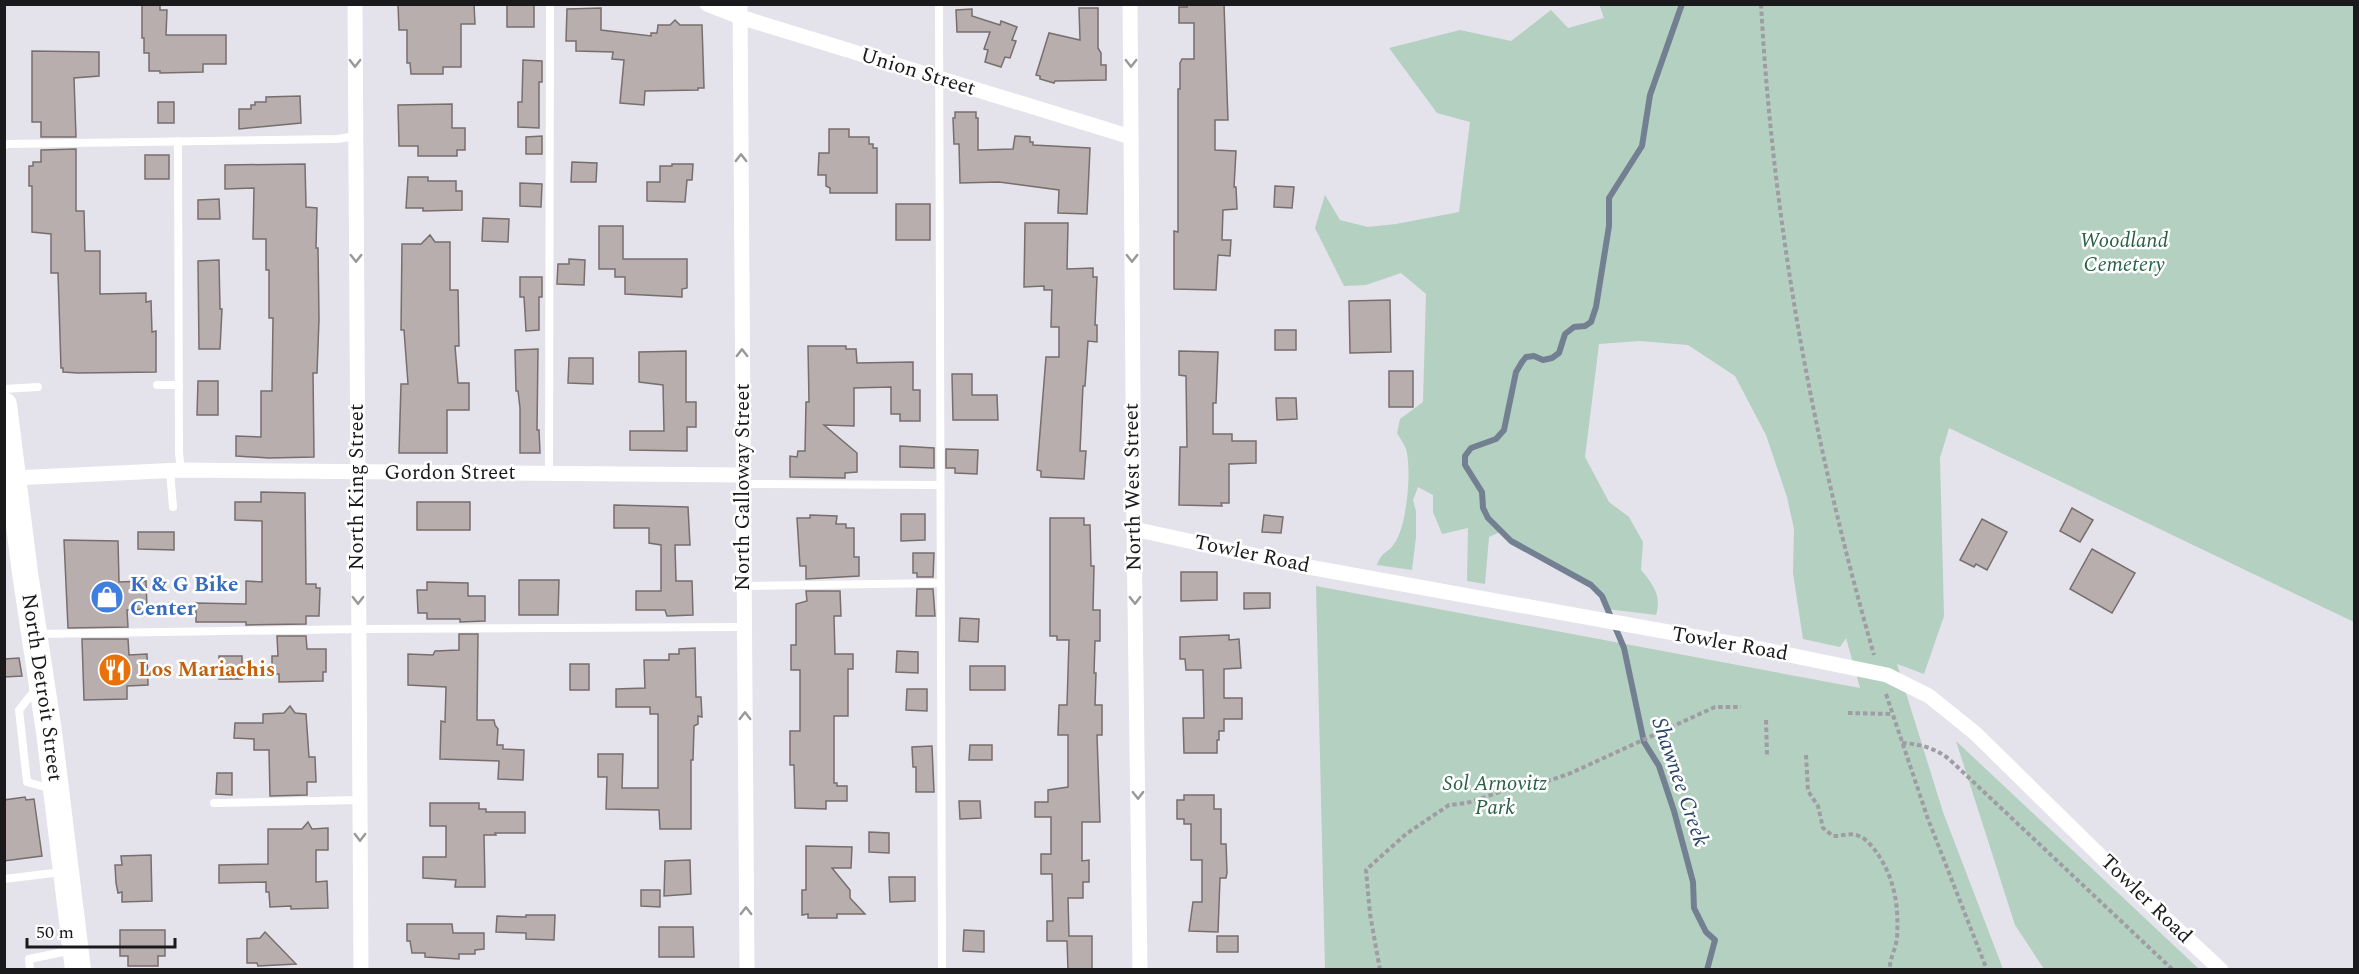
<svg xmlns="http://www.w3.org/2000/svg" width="2359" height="974" font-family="Spectral,serif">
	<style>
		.green { fill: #b4d0c1 }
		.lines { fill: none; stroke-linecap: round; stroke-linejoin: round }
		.stream { stroke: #738092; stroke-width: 6 }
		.building { fill: #b8aeae; stroke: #776e6e; stroke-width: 1.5 }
		.path { stroke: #9f9da3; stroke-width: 4; stroke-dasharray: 4.5 3; stroke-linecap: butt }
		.service { stroke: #fff; stroke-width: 8 }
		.minor { stroke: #fff; stroke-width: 15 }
		.trunk { stroke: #fff; stroke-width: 26 }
		.oneway { stroke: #989899 }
		.labels { text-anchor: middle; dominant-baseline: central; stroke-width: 5; stroke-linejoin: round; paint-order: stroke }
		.street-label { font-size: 21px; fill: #1a1a1c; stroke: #fff }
		.park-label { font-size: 21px; font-style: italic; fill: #286048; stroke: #fff }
		.shop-label { font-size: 21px; font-weight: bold; fill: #366cbe; stroke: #fff; text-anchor: start }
		.food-label { font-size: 21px; font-weight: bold; fill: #c56008; stroke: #fff; text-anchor: start }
		.water-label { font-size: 22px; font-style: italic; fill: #284367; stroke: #fff }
	</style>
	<rect width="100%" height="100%" fill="#e4e2ea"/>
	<g class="green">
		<path d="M 1599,4 L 2354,5 L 2354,622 L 1949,428 L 1940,458 L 1944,616 L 1924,674 L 1897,664 L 1943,812 L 2003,969 L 1325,969 L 1316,586 L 1860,688 L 1846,638 L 1840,647 L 1803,639 L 1793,573 L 1794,529 L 1787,497 L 1766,435 L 1735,376 L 1688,345 L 1639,341 L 1599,344 L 1585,457 L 1609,502 L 1629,517 L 1643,542 L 1641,570 C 1653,584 1662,596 1656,615 L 1607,609 L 1602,596 L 1591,585 L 1511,541 L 1500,532 L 1489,537 L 1485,584 L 1467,581 L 1468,528 L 1442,534 L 1433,512 L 1433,495 L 1418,487 L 1413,500 L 1416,511 L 1416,537 L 1412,570 L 1377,565 C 1382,551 1387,554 1394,544 C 1407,528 1412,469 1406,449 C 1404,444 1400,438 1397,433 L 1400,419 L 1423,402 L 1426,294 L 1401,273 L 1366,285 L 1344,286 L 1315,228 L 1325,195 L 1340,220 L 1368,227 L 1396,224 L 1459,212 L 1470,122 L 1437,113 L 1389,48 L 1460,30 L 1511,41 L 1551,10 L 1568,28 L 1604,18 Z"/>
		<polygon points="1956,741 2199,969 2044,969 2015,925"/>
	</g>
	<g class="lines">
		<polyline class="stream" points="1682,4 1650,95 1642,146 1609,198 1609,226 1596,307 1591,322 1585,326 1574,327 1565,334 1559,353 1552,358 1543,360 1534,356 1526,357 1522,362 1516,372 1504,430 1496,439 1471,448 1465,456 1465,465 1482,492 1483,508 1488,518 1511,541 1591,585 1602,596 1624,648 1644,742 1659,766 1674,811 1693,882 1694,908 1706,932 1715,940 1707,970"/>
	</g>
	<g class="building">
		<polygon points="142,4 160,4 160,10 167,10 166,35 226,35 226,64 203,64 203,72 160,73 160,71 149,71 149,53 144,53 144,38 142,38"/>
		<polygon points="398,4 474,4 475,24 461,24 461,67 443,67 443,74 411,74 410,63 407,63 407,30 399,30"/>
		<rect x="507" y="4" width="27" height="23"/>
		<polygon points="1187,4 1224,4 1228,120 1215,120 1215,150 1236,151 1234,187 1236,187 1237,209 1223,210 1222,240 1231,240 1230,256 1218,255 1216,290 1174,289 1174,231 1178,232 1178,89 1180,89 1180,63 1182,59 1194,59 1194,23 1179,23 1179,7 1187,7"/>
		<polygon points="601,8 601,30 651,36 651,33 657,33 658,25 670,25 675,20 680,25 702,25 704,88 698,88 698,90 645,91 644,105 620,103 624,60 612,59 613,52 576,51 576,41 566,41 567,9"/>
		<polygon points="1079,8 1098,8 1098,48 1101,53 1101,65 1106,65 1106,80 1055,81 1054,83 1040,79 1040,76 1036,75 1049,33 1080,40"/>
		<polygon points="972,9 972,16 1000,25 1001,21 1017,27 1012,40 1016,41 1010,58 1005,57 1001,67 985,62 988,50 984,49 990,32 957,32 956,10"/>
		<polygon points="32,51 99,52 99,76 74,78 76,137 41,137 41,122 32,122"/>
		<polygon points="523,60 542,61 542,82 539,82 539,128 518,127 518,102 522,102"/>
		<polygon points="300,96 301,123 239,129 239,109 251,109 251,105 255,105 255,102 266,102 266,97"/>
		<rect x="158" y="102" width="16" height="21"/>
		<polygon points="452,104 452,128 465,128 465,150 457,150 457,156 418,156 418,146 399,146 398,105"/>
		<polygon points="955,112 976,112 976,118 978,118 978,150 1013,149 1015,136 1030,137 1030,142 1033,142 1033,145 1090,148 1087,214 1058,213 1059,190 999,182 960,183 959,144 954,144 953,118 955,118"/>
		<polygon points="829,129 849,129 849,137 869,137 869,144 873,144 873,148 877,148 877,193 830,193 830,188 826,186 826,175 818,175 819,153 829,153"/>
		<polygon points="542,136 542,154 526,154 526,137"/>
		<polygon points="76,149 76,211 84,211 85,251 100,251 100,294 146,293 146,302 151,301 152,332 156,331 156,372 78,373 63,372 63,368 61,368 58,273 51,273 51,234 32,232 32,186 29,186 29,166 33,166 33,162 41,162 41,150"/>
		<rect x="145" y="155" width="24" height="24"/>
		<polygon points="572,162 597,163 596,182 571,182"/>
		<polygon points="305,164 306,207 317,208 316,248 318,248 319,319 317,373 313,373 314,457 269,458 236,456 236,436 261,437 261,391 272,391 273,318 269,318 269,270 266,270 266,239 253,239 254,188 225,189 225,165"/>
		<polygon points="672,164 693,164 692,180 687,180 685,202 647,201 647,182 660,182 660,166 672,166"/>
		<polygon points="408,177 428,177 428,181 456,181 456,191 462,191 462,210 423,211 423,208 406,208"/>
		<polygon points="520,183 542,184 541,207 520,206"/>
		<polygon points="1275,186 1294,187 1292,208 1274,207"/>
		<polygon points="219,199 220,219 198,219 198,200"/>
		<rect x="896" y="204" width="34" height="36"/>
		<polygon points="483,218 509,219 508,242 482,241"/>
		<polygon points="1025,223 1068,223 1067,269 1093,268 1093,277 1097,277 1095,325 1097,325 1097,342 1088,341 1085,386 1083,386 1080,451 1086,451 1084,479 1041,477 1041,471 1037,470 1046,357 1059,357 1059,327 1051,327 1052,290 1044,290 1044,286 1024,287"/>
		<polygon points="599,226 623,226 623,259 687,259 687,288 682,289 682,297 625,294 625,277 615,277 615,269 599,269"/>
		<polygon points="430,235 435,242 450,242 450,290 458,290 459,346 455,346 458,383 469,383 469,410 447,410 447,453 399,453 401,384 408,384 404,330 401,330 402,244 421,244"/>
		<polygon points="569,259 585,260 584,285 557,284 558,264 569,264"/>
		<polygon points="219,260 220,309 222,309 220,349 199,349 198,261"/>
		<polygon points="520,277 542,277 542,297 539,297 539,330 526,331 524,297 520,297"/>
		<polygon points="1390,300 1391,352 1350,353 1349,301"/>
		<rect x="1275" y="330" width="21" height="20"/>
		<polygon points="808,346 846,346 846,349 856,349 857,363 913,362 913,390 920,390 920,421 900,421 900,414 891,414 891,387 854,388 854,426 824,425 857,453 857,472 845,473 845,478 790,477 790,456 797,457 798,451 805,451 806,402 809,402"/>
		<polygon points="538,349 537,430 539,430 540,453 520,453 520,408 518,391 516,391 515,350"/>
		<polygon points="686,351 686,402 696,402 696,427 687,427 687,451 630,450 630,431 664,431 663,385 639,382 639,352"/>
		<polygon points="1179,351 1218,352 1216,403 1213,403 1213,434 1232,434 1232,441 1256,441 1256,463 1229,464 1229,503 1221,503 1222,506 1179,505 1180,447 1187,447 1186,376 1179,375"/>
		<polygon points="569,358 593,358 593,384 568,383"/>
		<rect x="1389" y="371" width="24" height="36"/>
		<polygon points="952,374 972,374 972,395 997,395 998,420 953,420"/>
		<polygon points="198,381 218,381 218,415 197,415"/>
		<polygon points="1276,398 1296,398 1297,419 1277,420"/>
		<polygon points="900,446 934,448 934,468 900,467"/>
		<polygon points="946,449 978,450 977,474 955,473 955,468 946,468"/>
		<polygon points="261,492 305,493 306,584 316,584 316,588 320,588 319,616 306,616 306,624 246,625 246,622 196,622 196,603 246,604 246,581 262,582 262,521 235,520 235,502 261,502"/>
		<rect x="417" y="502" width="53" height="28"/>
		<polygon points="614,505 688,507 690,545 675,545 676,581 692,581 693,615 667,616 665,610 636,610 636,591 661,591 661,545 649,543 649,528 614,528"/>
		<polygon points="2072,508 2093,520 2080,542 2060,531"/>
		<polygon points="901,514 925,514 925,540 901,541"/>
		<polygon points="810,515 837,516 836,524 846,524 846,528 854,528 854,557 859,557 859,576 806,579 806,566 800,566 797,518 810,518"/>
		<polygon points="1264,515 1283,517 1281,533 1262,532"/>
		<polygon points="1050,518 1084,518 1084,525 1090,525 1091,566 1094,566 1093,610 1100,610 1100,641 1095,641 1094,673 1096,673 1095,705 1102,705 1102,735 1097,735 1100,822 1082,822 1082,861 1089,860 1089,882 1083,882 1083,898 1068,898 1069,936 1092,936 1092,969 1068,969 1067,941 1047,941 1047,921 1053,921 1052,874 1041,874 1041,854 1051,854 1051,817 1035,817 1035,802 1048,802 1048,790 1068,787 1068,735 1058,735 1059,705 1067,705 1069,640 1057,640 1057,636 1050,636"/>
		<polygon points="1982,519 2007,532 1987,570 1976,564 1974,567 1960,560"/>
		<polygon points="138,532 174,532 174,550 138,549"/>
		<polygon points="64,540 118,541 119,582 146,581 147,609 127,610 128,627 68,628"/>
		<polygon points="2092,549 2135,573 2112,613 2070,589"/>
		<polygon points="913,553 934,553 933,577 917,577 917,573 913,573"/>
		<polygon points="1181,572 1217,572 1217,600 1181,601"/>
		<polygon points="519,580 559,580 558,615 519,615"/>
		<polygon points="427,582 468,583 468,596 485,596 485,621 460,622 460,619 427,619 427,613 418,613 417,590 427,590"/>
		<polygon points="917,589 933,589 935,616 916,616"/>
		<polygon points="806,591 840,591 841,616 834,616 835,654 853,654 853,669 848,669 848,716 834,716 834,783 837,783 837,786 847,786 847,801 826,801 826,809 795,808 794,765 790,765 790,731 800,731 800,670 791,670 791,645 796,645 796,604 807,601"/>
		<polygon points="1244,593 1270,593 1270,608 1244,609"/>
		<polygon points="960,618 979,619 978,642 959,641"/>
		<polygon points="459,634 478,634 477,720 494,720 495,725 498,729 497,745 503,745 503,749 524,750 523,780 498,779 499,761 440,759 441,721 445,722 446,687 408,685 408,654 433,655 435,651 459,650"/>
		<polygon points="1229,635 1229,640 1239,639 1241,668 1224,669 1224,698 1242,698 1242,719 1224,719 1224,731 1219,731 1219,740 1217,740 1217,753 1184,753 1183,718 1204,718 1203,670 1186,670 1185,659 1180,659 1180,637"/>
		<polygon points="277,636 306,636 307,649 326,649 326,672 323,672 323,681 279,682 279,674 272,674 272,656 278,656"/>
		<polygon points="82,639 128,639 129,655 147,654 148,685 127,686 127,699 84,700"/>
		<polygon points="695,648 696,697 701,697 702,717 698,716 698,724 694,726 693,760 691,760 691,829 660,829 659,810 606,809 607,777 598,777 598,754 623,754 622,788 658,788 658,714 650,714 650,707 616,707 616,689 645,688 644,660 669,660 669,654 679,654 679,649"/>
		<polygon points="897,651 918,652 918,673 896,672"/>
		<rect x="219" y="656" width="23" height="23"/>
		<polygon points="19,658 22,676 4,677 4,659"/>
		<rect x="570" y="664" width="19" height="26"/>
		<rect x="970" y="666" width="35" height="24"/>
		<polygon points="907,689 927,689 927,711 906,710"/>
		<polygon points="290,706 295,713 306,714 309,757 315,757 316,782 307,782 307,795 270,796 269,750 254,750 254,739 234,738 235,723 263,723 263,714 284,713"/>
		<polygon points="970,745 992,745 992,760 969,760"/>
		<polygon points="932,746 934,792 916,792 916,767 913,767 912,747"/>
		<polygon points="217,773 232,773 232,795 216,794"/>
		<polygon points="1184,795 1214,795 1214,809 1221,809 1221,844 1226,844 1227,873 1226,878 1220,878 1218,932 1189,931 1193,902 1202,902 1202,860 1191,860 1191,824 1184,824 1184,819 1177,819 1177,800 1184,800"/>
		<polygon points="25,797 26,800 34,799 42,856 4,861 4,800"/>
		<polygon points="959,801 980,801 981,818 960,819"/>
		<polygon points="430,803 479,803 479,809 486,809 486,812 525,812 525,833 495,833 496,835 484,835 485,887 455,887 456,880 423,878 423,857 446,857 446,826 430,826"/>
		<polygon points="308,822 312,829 328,828 328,850 316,850 316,882 327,881 328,908 291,909 291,906 270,907 269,892 266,892 266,882 219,883 219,865 268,864 268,829 302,829"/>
		<polygon points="869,832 889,833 889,853 869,852"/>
		<polygon points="806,846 852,847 851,868 832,868 850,890 850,898 865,914 837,914 837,918 808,918 808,914 802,915 802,890 806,890"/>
		<polygon points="151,855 152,901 122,902 122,892 118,893 116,883 115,865 122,865 121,856"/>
		<polygon points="690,860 691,894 664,896 665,861"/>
		<polygon points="889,877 915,877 915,901 890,902"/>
		<polygon points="641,890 660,890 660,907 641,906"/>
		<polygon points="526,915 555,915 554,940 526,939 526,933 496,932 497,916 526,917"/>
		<polygon points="407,924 452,924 453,933 484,933 484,949 475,950 475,954 459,954 459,959 425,957 425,953 412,953 410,941 407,941"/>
		<polygon points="659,927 693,927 694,957 659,957"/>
		<polygon points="120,930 165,930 165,956 158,956 158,966 128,966 128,956 120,956"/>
		<polygon points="964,930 984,931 984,952 963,951"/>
		<polygon points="265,932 296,964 258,966 257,963 247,963 247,939 260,938"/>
		<rect x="1217" y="936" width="21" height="16"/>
	</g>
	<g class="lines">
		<g class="path">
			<path d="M 1761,4 C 1773,225 1813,443 1874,655"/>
			<polyline points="1886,694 1928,819 1987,970"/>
			<polyline points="1848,713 1892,714"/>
			<polyline points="1766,720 1767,755"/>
			<path d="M 1902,743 C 1920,744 1935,748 1949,759 L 2173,970"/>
			<path d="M 1806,755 L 1808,791 L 1818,806 L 1823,828 L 1833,836 C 1841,836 1849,833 1856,835 C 1865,837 1872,846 1877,853 C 1895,879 1899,907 1897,938 C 1896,949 1889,959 1890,970"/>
			<polyline points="1380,970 1370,914 1366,870 1406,834 1449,805 1467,803 1518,786 1545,782 1571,773 1715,707 1741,707"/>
		</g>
		<g class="service">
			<polyline points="939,4 942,970"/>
			<polyline points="178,141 179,453 181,470"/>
			<polyline points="4,146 8,144 337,139 356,136"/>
			<polyline points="157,385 179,385"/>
			<polyline points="4,389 38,387"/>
			<polyline points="170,471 173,507"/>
			<polyline points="549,473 550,4"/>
			<polyline points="744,484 940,485"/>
			<polyline points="744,586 939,583"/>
			<polyline points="39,634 358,629 745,627"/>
			<polyline points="35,690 19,710 27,782 52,789"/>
			<polyline points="214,803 360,800"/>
			<polyline points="4,879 62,872"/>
			<polyline points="30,970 29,959 73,950"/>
		</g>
		<g class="minor">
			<polyline points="355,4 361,970"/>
			<polyline points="707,4 740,17 1131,137"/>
			<polyline points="740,4 747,970"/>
			<polyline points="1130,4 1134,529 1140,970"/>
			<polyline points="13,478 181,470 743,475"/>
			<polyline points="1134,529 1303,566 1746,646 1887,675 1929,696 1975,733 2132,887 2221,970"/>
		</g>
		<path class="trunk" id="s1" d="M 4,405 L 25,573 L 49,732 L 78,970"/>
	</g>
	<defs><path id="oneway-chevron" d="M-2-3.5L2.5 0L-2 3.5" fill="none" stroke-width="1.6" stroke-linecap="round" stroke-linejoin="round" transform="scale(1.5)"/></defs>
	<g class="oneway">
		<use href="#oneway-chevron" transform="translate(355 63) rotate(90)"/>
		<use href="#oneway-chevron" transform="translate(1131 63) rotate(90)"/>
		<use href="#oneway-chevron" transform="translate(741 158) rotate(-90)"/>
		<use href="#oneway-chevron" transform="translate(356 258) rotate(90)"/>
		<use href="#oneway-chevron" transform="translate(1132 258) rotate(90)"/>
		<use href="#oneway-chevron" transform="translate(742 353) rotate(-90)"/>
		<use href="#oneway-chevron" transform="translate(358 600) rotate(90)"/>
		<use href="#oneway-chevron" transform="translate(1135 600) rotate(89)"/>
		<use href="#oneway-chevron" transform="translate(745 716) rotate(-90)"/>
		<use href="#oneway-chevron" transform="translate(1138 795) rotate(89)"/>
		<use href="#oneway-chevron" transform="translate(360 837) rotate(90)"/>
		<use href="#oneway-chevron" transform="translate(746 911) rotate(-90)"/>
	</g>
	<defs>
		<symbol id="shop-disc" viewBox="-11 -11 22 22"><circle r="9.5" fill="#3f7fe0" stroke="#fff"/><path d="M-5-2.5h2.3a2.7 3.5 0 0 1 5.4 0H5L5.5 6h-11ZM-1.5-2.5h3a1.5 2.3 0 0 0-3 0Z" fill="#fff"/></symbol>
		<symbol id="restaurant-disc" viewBox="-11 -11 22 22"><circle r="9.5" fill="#e8710a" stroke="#fff"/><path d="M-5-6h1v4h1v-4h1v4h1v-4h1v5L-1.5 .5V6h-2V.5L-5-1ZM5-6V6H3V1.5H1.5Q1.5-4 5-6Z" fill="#fff"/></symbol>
	</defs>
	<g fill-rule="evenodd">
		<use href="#shop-disc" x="88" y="578" width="38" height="38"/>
		<use href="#restaurant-disc" x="96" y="651" width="38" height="38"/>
	</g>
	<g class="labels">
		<g class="street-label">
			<text transform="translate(918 72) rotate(17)">Union Street</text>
			<text x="450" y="473">Gordon Street</text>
			<text transform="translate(357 487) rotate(-90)">North King Street</text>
			<text transform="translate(743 487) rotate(-90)">North Galloway Street</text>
			<text transform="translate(1133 487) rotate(-91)">North West Street</text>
			<text transform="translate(1252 554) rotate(12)">Towler Road</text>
			<text transform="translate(1730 644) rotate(10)">Towler Road</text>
			<text stroke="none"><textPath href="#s1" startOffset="285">North Detroit Street</textPath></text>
			<text transform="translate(2146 899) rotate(44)">Towler Road</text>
		</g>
		<g class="park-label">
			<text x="2124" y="241">Woodland<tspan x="2124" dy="24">Cemetery</tspan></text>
			<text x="1495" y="784">Sol Arnovitz<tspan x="1495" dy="24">Park</tspan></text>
		</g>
		<g class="shop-label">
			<text x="130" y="585">K &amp; G Bike<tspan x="130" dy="24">Center</tspan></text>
		</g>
		<g class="food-label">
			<text x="138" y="670">Los Mariachis</text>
		</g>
		<g class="water-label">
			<text transform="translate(1680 782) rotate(71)">Shawnee Creek</text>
		</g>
	</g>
	<rect width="2359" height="974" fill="none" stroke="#1a1a1c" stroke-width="12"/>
	<path d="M27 938v9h148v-9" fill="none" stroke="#1a1a1c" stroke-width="3"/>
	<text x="36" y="938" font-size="18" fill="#1a1a1c" stroke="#ffffff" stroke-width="4.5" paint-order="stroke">50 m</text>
</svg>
